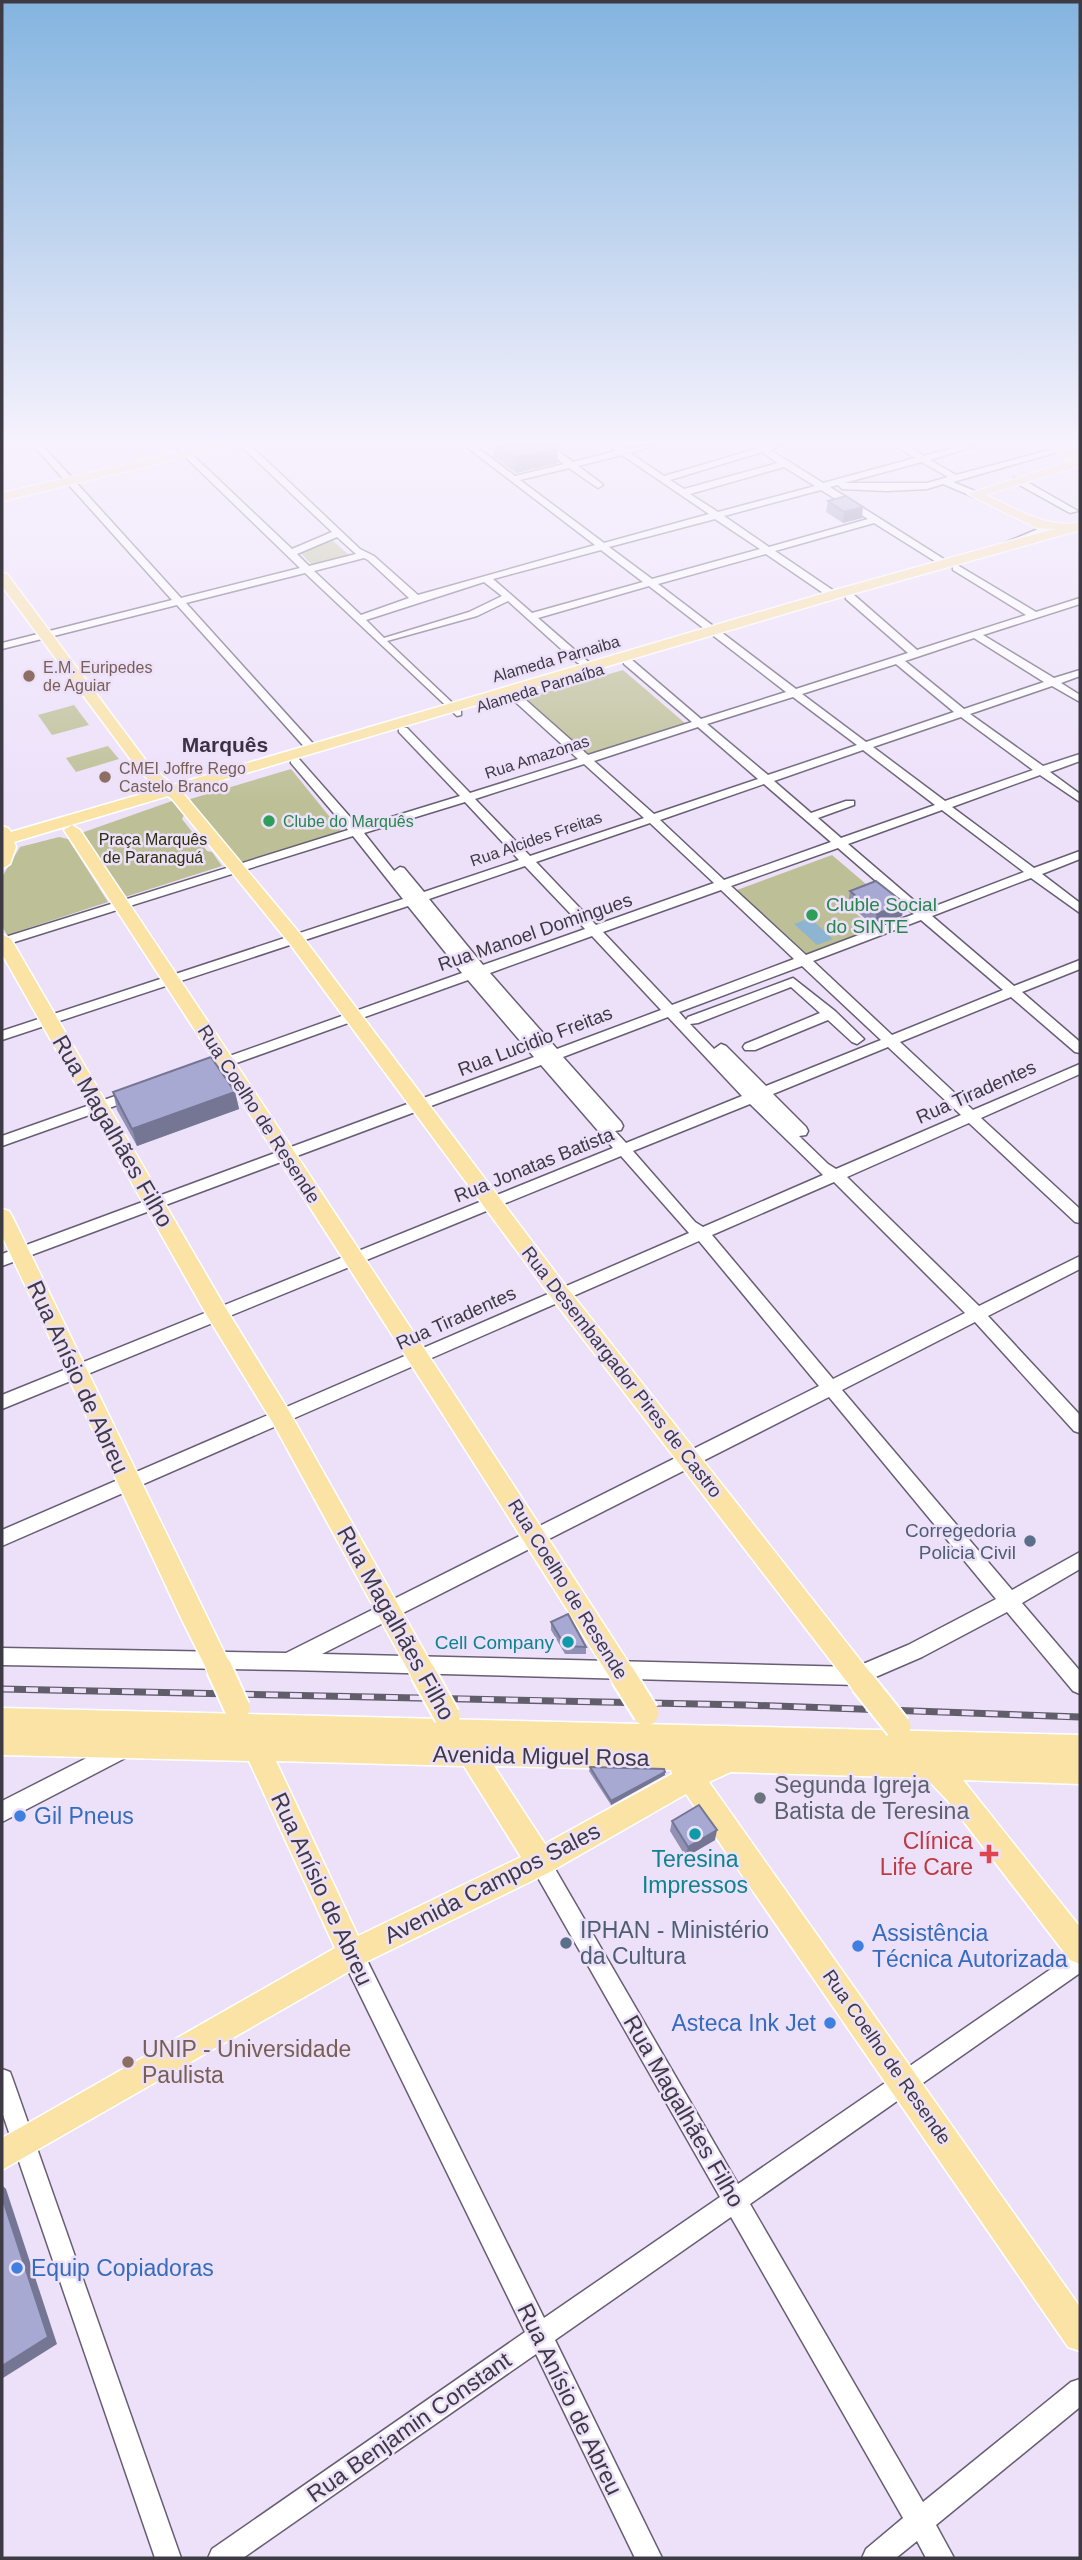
<svg xmlns="http://www.w3.org/2000/svg" width="1082" height="2560" font-family="Arial,sans-serif">
	<style>
		.green { fill: #bdc096 }
		.water { fill: #8db5d1 }
		.lines { fill: none; stroke-linecap: round; stroke-linejoin: round }
		.minor-casing { stroke: #685e73; stroke-width: 3 }
		.major-casing { stroke: #fff; stroke-width: 3 }
		.minor { fill: #fff; fill-rule: evenodd }
		.major { fill: #fae3a4; fill-rule: evenodd }
		.rail-casing { stroke: #625d6a; stroke-width: 7 }
		.rail { stroke: #ede1fa; stroke-width: 4.5; stroke-dasharray: 12; stroke-linecap: butt }
		.major-bridge-casing { stroke: #fff; stroke-width: 29; stroke-linecap: butt }
		.major-bridge { stroke: #fae3a4; stroke-width: 25 }
		.wall { fill: #9091b5 }
		.shaded-wall { fill: #757693 }
		.building { fill: #a7a9d2; stroke: #757693; stroke-width: 2 }
		.education-dot { fill: #8d6e63; stroke: #ede1fa; stroke-width: 2.5 }
		.leisure-dot { fill: #2e9e5b; stroke: #ede1fa; stroke-width: 2.5 }
		.service-dot { fill: #5c6f8a; stroke: #ede1fa; stroke-width: 2.5 }
		.culture-dot { fill: #0f9aa8; stroke: #ede1fa; stroke-width: 2.5 }
		.worship-dot { fill: #6b7280; stroke: #ede1fa; stroke-width: 2.5 }
		.shop-dot { fill: #3f7fe0; stroke: #ede1fa; stroke-width: 2.5 }
		.health-dot { fill: #e0444e; stroke: #ede1fa; stroke-width: 2.5 }
		.labels { text-anchor: middle; dominant-baseline: central; stroke-width: 5; stroke-linejoin: round; paint-order: stroke }
		.far-street-label { font-size: 16px; fill: #3e3a44; stroke: #ede1fa }
		.far-education-label { font-size: 16px; fill: #785e54; stroke: #ede1fa; text-anchor: start }
		.far-leisure-label { font-size: 16px; fill: #27864d; stroke: #ede1fa; text-anchor: start }
		.far-park-label { font-size: 16px; fill: #2e2f0c; stroke: #ede1fa }
		.leisure-label { font-size: 19px; fill: #27864d; stroke: #ede1fa; text-anchor: start }
		.street-label { font-size: 19px; fill: #3e3a44; stroke: #ede1fa }
		.service-label { font-size: 19px; fill: #4e5e75; stroke: #ede1fa; text-anchor: end }
		.culture-label { font-size: 19px; fill: #0d838f; stroke: #ede1fa; text-anchor: end }
		.far-district-label { font-size: 21px; font-weight: bold; fill: #3b3145; stroke: #ede1fa }
		.near-street-label { font-size: 23px; fill: #3e3a44; stroke: #ede1fa }
		.near-worship-label { font-size: 23px; fill: #5b616d; stroke: #ede1fa; text-anchor: start }
		.near-shop-label { font-size: 23px; fill: #366cbe; stroke: #ede1fa; text-anchor: start }
		.near-health-label { font-size: 23px; fill: #be3a42; stroke: #ede1fa; text-anchor: end }
		.near-culture-label { font-size: 23px; fill: #0d838f; stroke: #ede1fa }
		.near-service-label { font-size: 23px; fill: #4e5e75; stroke: #ede1fa; text-anchor: start }
		.near-education-label { font-size: 23px; fill: #785e54; stroke: #ede1fa; text-anchor: start }
	</style>
	<rect width="100%" height="100%" fill="#ede1fa"/>
	<g class="green">
		<polygon points="332,540 349,555 312,565 299,551"/>
		<polygon points="623,670 686,724 587,758 523,699"/>
		<polygon points="74,705 89,725 52,735 38,715"/>
		<polygon points="108,746 119,759 76,772 66,758"/>
		<polygon points="291,769 342,832 238,863 187,800"/>
		<polygon points="172,801 184,815 182,819 207,851 212,852 222,866 122,898 83,835 84,832"/>
		<polygon points="59,837 68,839 108,902 7,935 2,926 2,877 20,847"/>
		<polygon points="832,855 873,890 842,902 875,929 807,954 737,890"/>
	</g>
	<polygon class="water" points="810,918 833,939 817,945 794,924"/>
	<g class="lines">
		<defs>
			<g id="minor">
				<path d="M 33,445 L 42,445 L 181,598 L 300,568 L 173,445 L 182,445 L 292,549 L 332,532 L 240,445 L 250,445 L 360,549 L 374,556 L 418,595 L 595,545 L 464,445 L 474,445 L 515,476 L 564,464 L 540,445 L 550,445 L 573,462 L 616,451 L 609,445 L 619,445 L 625,449 L 656,445 L 630,453 L 664,476 L 756,449 L 752,445 L 781,445 L 770,450 L 823,483 L 915,458 L 895,445 L 906,445 L 924,456 L 963,445 L 978,445 L 930,460 L 956,475 L 1061,447 L 1061,451 L 953,482 L 977,492 L 979,494 L 974,497 L 943,484 L 927,489 L 887,491 L 842,489 L 838,485 L 830,487 L 947,561 L 947,565 L 941,565 L 874,523 L 775,551 L 837,593 L 837,597 L 829,597 L 766,554 L 658,584 L 796,689 L 908,653 L 846,599 L 846,595 L 854,595 L 917,650 L 1026,615 L 953,570 L 953,566 L 959,566 L 1036,612 L 1080,598 L 1080,604 L 983,635 L 1054,678 L 1080,670 L 1080,676 L 1061,683 L 1080,695 L 1080,702 L 1052,686 L 970,714 L 1043,766 L 1080,754 L 1080,761 L 1050,772 L 1080,794 L 1080,802 L 1040,775 L 952,807 L 1034,868 L 1080,851 L 1080,859 L 1042,874 L 1080,903 L 1080,913 L 1031,878 L 932,916 L 1014,986 L 1080,960 L 1080,969 L 1022,992 L 1080,1042 L 1080,1053 L 1075,1052 L 1011,997 L 900,1042 L 973,1110 L 1080,1064 L 1080,1074 L 981,1118 L 1080,1209 L 1080,1223 L 1075,1222 L 969,1123 L 847,1177 L 979,1306 L 1080,1256 L 1080,1269 L 988,1316 L 1080,1415 L 1080,1433 L 1074,1431 L 975,1322 L 842,1390 L 1012,1590 L 1080,1552 L 1080,1569 L 1022,1603 L 1080,1671 L 1080,1694 L 1073,1691 L 1007,1612 L 922,1657 L 857,1685 L 290,1670 L 2,1665 L 2,1648 L 286,1653 L 819,1386 L 699,1241 L 2,1546 L 2,1530 L 689,1233 L 621,1156 L 2,1409 L 2,1395 L 613,1148 L 541,1065 L 2,1266 L 2,1254 L 534,1057 L 468,980 L 220,1069 L 210,1069 L 208,1066 L 210,1063 L 462,973 L 408,906 L 2,1040 L 2,1031 L 403,899 L 353,836 L 2,946 L 2,938 L 348,830 L 291,763 L 291,759 L 299,759 L 359,827 L 460,796 L 399,732 L 399,728 L 407,728 L 470,793 L 578,759 L 511,698 L 511,694 L 519,694 L 588,755 L 692,722 L 624,664 L 624,660 L 632,660 L 701,719 L 786,692 L 649,586 L 538,618 L 592,665 L 593,667 L 588,670 L 571,658 L 508,601 L 477,616 L 387,641 L 461,711 L 461,715 L 457,716 L 305,573 L 186,603 L 318,749 L 308,751 L 177,605 L 2,649 L 2,643 L 172,600 ZM 762,452 L 778,463 L 684,489 L 670,480 ZM 622,455 L 709,514 L 604,543 L 520,480 L 569,468 L 598,488 L 603,485 L 601,483 L 578,466 ZM 922,462 L 948,477 L 927,483 L 844,483 ZM 784,467 L 815,486 L 718,512 L 690,494 ZM 821,490 L 868,519 L 769,547 L 724,516 ZM 715,519 L 760,549 L 652,579 L 609,547 ZM 337,537 L 356,554 L 309,566 L 297,554 ZM 601,550 L 643,582 L 532,613 L 493,579 ZM 364,558 L 368,560 L 409,598 L 361,615 L 314,571 ZM 484,582 L 502,596 L 469,612 L 384,638 L 366,620 ZM 974,638 L 1044,682 L 964,709 L 905,661 ZM 896,664 L 954,712 L 866,742 L 802,694 ZM 793,697 L 857,745 L 768,775 L 707,724 ZM 961,717 L 1033,770 L 945,801 L 873,747 ZM 698,727 L 758,779 L 654,814 L 594,761 ZM 863,750 L 935,805 L 841,838 L 818,818 L 854,805 L 854,801 L 846,801 L 811,813 L 774,781 ZM 584,764 L 644,818 L 530,856 L 475,799 ZM 764,784 L 831,842 L 724,880 L 660,820 ZM 465,802 L 519,860 L 424,892 L 404,868 L 400,867 L 394,871 L 364,833 ZM 942,810 L 1024,872 L 925,910 L 848,844 ZM 650,823 L 714,883 L 596,925 L 536,862 ZM 838,848 L 914,914 L 806,955 L 731,886 ZM 525,866 L 585,929 L 483,965 L 429,899 ZM 721,890 L 794,959 L 672,1005 L 603,932 ZM 921,920 L 1003,990 L 892,1035 L 813,961 ZM 592,936 L 661,1010 L 557,1049 L 490,973 ZM 802,966 L 881,1040 L 766,1086 L 726,1046 L 721,1044 L 714,1049 L 690,1024 L 698,1023 L 791,987 L 820,1013 L 745,1044 L 743,1047 L 745,1050 L 755,1050 L 828,1020 L 852,1042 L 857,1044 L 864,1039 L 835,1011 L 793,978 L 688,1017 L 686,1020 L 679,1012 ZM 668,1017 L 742,1096 L 626,1143 L 615,1131 L 621,1130 L 623,1126 L 621,1122 L 563,1057 ZM 888,1047 L 961,1115 L 836,1169 L 828,1164 L 799,1136 L 806,1135 L 808,1131 L 806,1127 L 773,1094 ZM 750,1104 L 823,1175 L 703,1227 L 695,1222 L 633,1151 ZM 834,1182 L 965,1313 L 833,1379 L 712,1235 ZM 829,1397 L 996,1599 L 908,1645 L 856,1667 L 322,1654 Z"/>
				<polygon points="1014,478 1020,478 1078,511 1070,513 1014,482"/>
				<polygon points="1041,522 1046,525 1046,532 1010,546 1002,544 1038,529 1036,525"/>
				<polygon points="135,1089 142,1094 140,1097 2,1146 2,1136"/>
				<polygon points="124,1739 131,1741 134,1748 131,1755 2,1822 2,1801"/>
				<polygon points="540,1852 547,1855 738,2184 1080,1949 1080,1973 750,2204 923,2502 1071,2382 1080,2379 1080,2407 936,2525 954,2558 926,2558 917,2541 896,2558 862,2558 866,2549 903,2518 731,2217 555,2340 662,2558 635,2558 536,2354 243,2558 208,2558 212,2549 525,2332 344,1962 341,1954 344,1946 352,1943 360,1946 544,2318 720,2197 533,1869 530,1862 533,1855"/>
				<polygon points="2,2069 10,2072 13,2080 181,2558 155,2558 2,2112"/>
			</g>
			<g id="major">
				<polygon points="212,445 235,445 2,501 2,493"/>
				<path d="M 1045,445 L 1061,445 L 1080,455 L 1080,466 L 985,495 C 1015,508 1048,530 1080,522 L 1080,530 L 838,598 L 182,792 L 302,936 L 568,1289 L 872,1675 L 876,1683 L 872,1691 L 863,1695 L 854,1691 L 554,1301 L 290,944 L 173,800 L 168,796 L 14,842 L 16,847 L 10,864 L 2,869 L 2,826 L 8,828 L 11,832 L 159,789 L 140,772 L 2,586 L 2,573 L 7,574 L 150,766 L 173,785 L 828,592 L 1054,529 L 1037,528 L 968,494 L 1073,460 Z"/>
				<path d="M 72,825 L 80,830 C 266,1108 451,1387 632,1668 L 636,1676 L 632,1684 L 623,1688 L 614,1684 C 434,1398 250,1113 64,830 Z"/>
				<polygon points="2,934 11,939 225,1307 289,1411 432,1665 436,1673 432,1681 423,1685 414,1681 273,1423 209,1319 2,954"/>
				<polygon points="2,1209 9,1211 12,1216 228,1660 232,1668 228,1676 219,1680 210,1676 182,1620 2,1236"/>
				<path d="M 2,1708 L 1080,1735 L 1080,1784 L 963,1780 L 1080,1927 L 1080,1964 L 1070,1960 L 948,1801 L 926,1778 L 731,1772 L 709,1782 L 1080,2307 L 1080,2351 L 1068,2347 L 686,1794 L 550,1872 L 362,1964 L 2,2170 L 2,2138 L 335,1948 L 249,1761 L 2,1755 ZM 276,1761 L 464,1766 L 521,1857 L 358,1936 ZM 494,1766 L 671,1770 L 672,1774 L 545,1844 Z"/>
			</g>
		</defs>
		<use href="#minor" class="minor-casing"/>
		<use href="#major" class="major-casing"/>
		<use href="#minor" class="minor"/>
		<use href="#major" class="major"/>
		<defs>
			<polyline id="rail" points="2,1689 746,1705 1080,1717"/>
		</defs>
		<use href="#rail" class="rail-casing"/>
		<use href="#rail" class="rail"/>
		<defs>
			<g id="major-bridge">
				<polyline points="219,1668 237,1708"/>
				<polyline points="423,1673 447,1716"/>
				<polyline points="623,1676 646,1713"/>
				<polyline points="863,1683 898,1727"/>
			</g>
		</defs>
		<use href="#major-bridge" class="major-bridge-casing"/>
		<use href="#major-bridge" class="major-bridge"/>
	</g>
	<g class="wall">
		<polygon points="493,445 555,445 558,463 516,473 493,456"/>
		<polygon points="828,501 862,518 843,523 826,512"/>
		<polygon points="850,891 904,903 902,916 874,926 848,904"/>
		<polygon points="113,1092 235,1092 239,1109 137,1146 117,1110"/>
		<polygon points="551,1622 586,1647 586,1654 565,1654 551,1630"/>
		<polygon points="590,1767 665,1772 665,1775 611,1805 589,1771"/>
		<polygon points="672,1821 715,1840 686,1857 670,1831"/>
	</g>
	<g class="shaded-wall">
		<polygon points="558,448 558,463 516,473 515,458"/>
		<polygon points="863,507 862,518 843,523 844,512"/>
		<polygon points="904,903 902,916 874,926 877,914"/>
		<polygon points="235,1092 239,1109 137,1146 132,1129"/>
		<polygon points="665,1772 665,1775 611,1805 611,1801"/>
		<polygon points="717,1830 715,1840 686,1857 688,1847"/>
		<polygon points="2,2185 6,2189 57,2344 3,2378 2,2377"/>
	</g>
	<g class="building">
		<polygon points="498,445 555,445 558,448 515,458"/>
		<polygon points="846,496 863,507 844,512 828,501"/>
		<polygon points="876,881 904,903 877,914 850,891"/>
		<polygon points="211,1057 235,1092 132,1129 113,1092"/>
		<polygon points="568,1614 586,1647 565,1646 551,1622"/>
		<polygon points="590,1767 664,1769 665,1772 611,1801"/>
		<polygon points="699,1805 717,1830 688,1847 672,1821"/>
		<polygon points="2,2197 48,2337 2,2366"/>
	</g>
	<linearGradient id="sky" x2="0" y2="1"><stop stop-color="#83b4df"/><stop offset="0.55" stop-color="#f7f2fd"/><stop offset="1" stop-color="#f7f2fd" stop-opacity="0"/></linearGradient>
	<rect width="1082" height="804" fill="url(#sky)"/>
	<g class="education-dot">
		<circle cx="29" cy="676" r="7"/>
		<circle cx="105" cy="777" r="7"/>
		<circle cx="128" cy="2062" r="7"/>
	</g>
	<g class="leisure-dot">
		<circle cx="269" cy="821" r="7"/>
		<circle cx="812" cy="915" r="7"/>
	</g>
	<g class="service-dot">
		<circle cx="1030" cy="1541" r="7"/>
		<circle cx="566" cy="1943" r="7"/>
	</g>
	<g class="culture-dot">
		<circle cx="568" cy="1642" r="7"/>
		<circle cx="695" cy="1834" r="7"/>
	</g>
	<circle class="worship-dot" cx="760" cy="1798" r="7"/>
	<g class="shop-dot">
		<circle cx="20" cy="1816" r="7"/>
		<circle cx="858" cy="1946" r="7"/>
		<circle cx="830" cy="2023" r="7"/>
		<circle cx="17" cy="2268" r="7"/>
	</g>
	<path class="health-dot" d="M985.5 1843.5h7v7h7v7h-7v7h-7v-7h-7v-7h7z"/>
	<g class="labels">
		<g class="far-street-label">
			<text transform="translate(556 659) rotate(-16)">Alameda Parnaiba</text>
			<text transform="translate(540 688) rotate(-17)">Alameda Parnaíba</text>
			<text transform="translate(537 757) rotate(-18)">Rua Amazonas</text>
			<text transform="translate(536 839) rotate(-19)">Rua Alcides Freitas</text>
		</g>
		<g class="far-education-label">
			<text x="43" y="667">E.M. Euripedes<tspan x="43" dy="18">de Aguiar</tspan></text>
			<text x="119" y="768">CMEI Joffre Rego<tspan x="119" dy="18">Castelo Branco</tspan></text>
		</g>
		<g class="far-leisure-label">
			<text x="283" y="821">Clube do Marquês</text>
		</g>
		<g class="far-park-label">
			<text x="153" y="839">Praça Marquês<tspan x="153" dy="18">de Paranaguá</tspan></text>
		</g>
		<g class="leisure-label">
			<text x="826" y="904">Cluble Social<tspan x="826" dy="22">do SINTE</tspan></text>
		</g>
		<g class="street-label">
			<text transform="translate(535 932) rotate(-19)">Rua Manoel Domingues</text>
			<text transform="translate(535 1041) rotate(-21)">Rua Lucidio Freitas</text>
			<text transform="translate(976 1092) rotate(-24)">Rua Tiradentes</text>
			<text transform="translate(259 1114) rotate(57)">Rua Coelho de Resende</text>
			<text transform="translate(534 1165) rotate(-22)">Rua Jonatas Batista</text>
			<text transform="translate(456 1318) rotate(-24)">Rua Tiradentes</text>
			<text transform="translate(622 1372) rotate(52)">Rua Desembargador Pires de Castro</text>
			<text transform="translate(568 1589) rotate(58)">Rua Coelho de Resende</text>
			<text transform="translate(887 2057) rotate(55)">Rua Coelho de Resende</text>
		</g>
		<g class="service-label">
			<text x="1016" y="1530">Corregedoria<tspan x="1016" dy="22">Policia Civil</tspan></text>
		</g>
		<g class="culture-label">
			<text x="554" y="1642">Cell Company</text>
		</g>
		<g class="far-district-label">
			<text x="225" y="744">Marquês</text>
		</g>
		<g class="near-street-label">
			<text transform="translate(113 1131) rotate(60)">Rua Magalhães Filho</text>
			<text transform="translate(78 1377) rotate(65)">Rua Anísio de Abreu</text>
			<text transform="translate(396 1623) rotate(61)">Rua Magalhães Filho</text>
			<text transform="translate(541 1756) rotate(1)">Avenida Miguel Rosa</text>
			<text transform="translate(492 1883) rotate(-27)">Avenida Campos Sales</text>
			<text transform="translate(322 1889) rotate(65)">Rua Anísio de Abreu</text>
			<text transform="translate(684 2111) rotate(60)">Rua Magalhães Filho</text>
			<text transform="translate(570 2399) rotate(64)">Rua Anísio de Abreu</text>
			<text transform="translate(409 2427) rotate(-35)">Rua Benjamin Constant</text>
		</g>
		<g class="near-worship-label">
			<text x="774" y="1785">Segunda Igreja<tspan x="774" dy="26">Batista de Teresina</tspan></text>
		</g>
		<g class="near-shop-label">
			<text x="34" y="1816">Gil Pneus</text>
			<text x="872" y="1933">Assistência<tspan x="872" dy="26">Técnica Autorizada</tspan></text>
			<text x="816" y="2023" text-anchor="end">Asteca Ink Jet</text>
			<text x="31" y="2268">Equip Copiadoras</text>
		</g>
		<g class="near-health-label">
			<text x="973" y="1841">Clínica<tspan x="973" dy="26">Life Care</tspan></text>
		</g>
		<g class="near-culture-label">
			<text x="695" y="1859">Teresina<tspan x="695" dy="26">Impressos</tspan></text>
		</g>
		<g class="near-service-label">
			<text x="580" y="1930">IPHAN - Ministério<tspan x="580" dy="26">da Cultura</tspan></text>
		</g>
		<g class="near-education-label">
			<text x="142" y="2049">UNIP - Universidade<tspan x="142" dy="26">Paulista</tspan></text>
		</g>
	</g>
	<rect width="1082" height="2560" fill="none" stroke="#3e3a44" stroke-width="7"/>
</svg>
